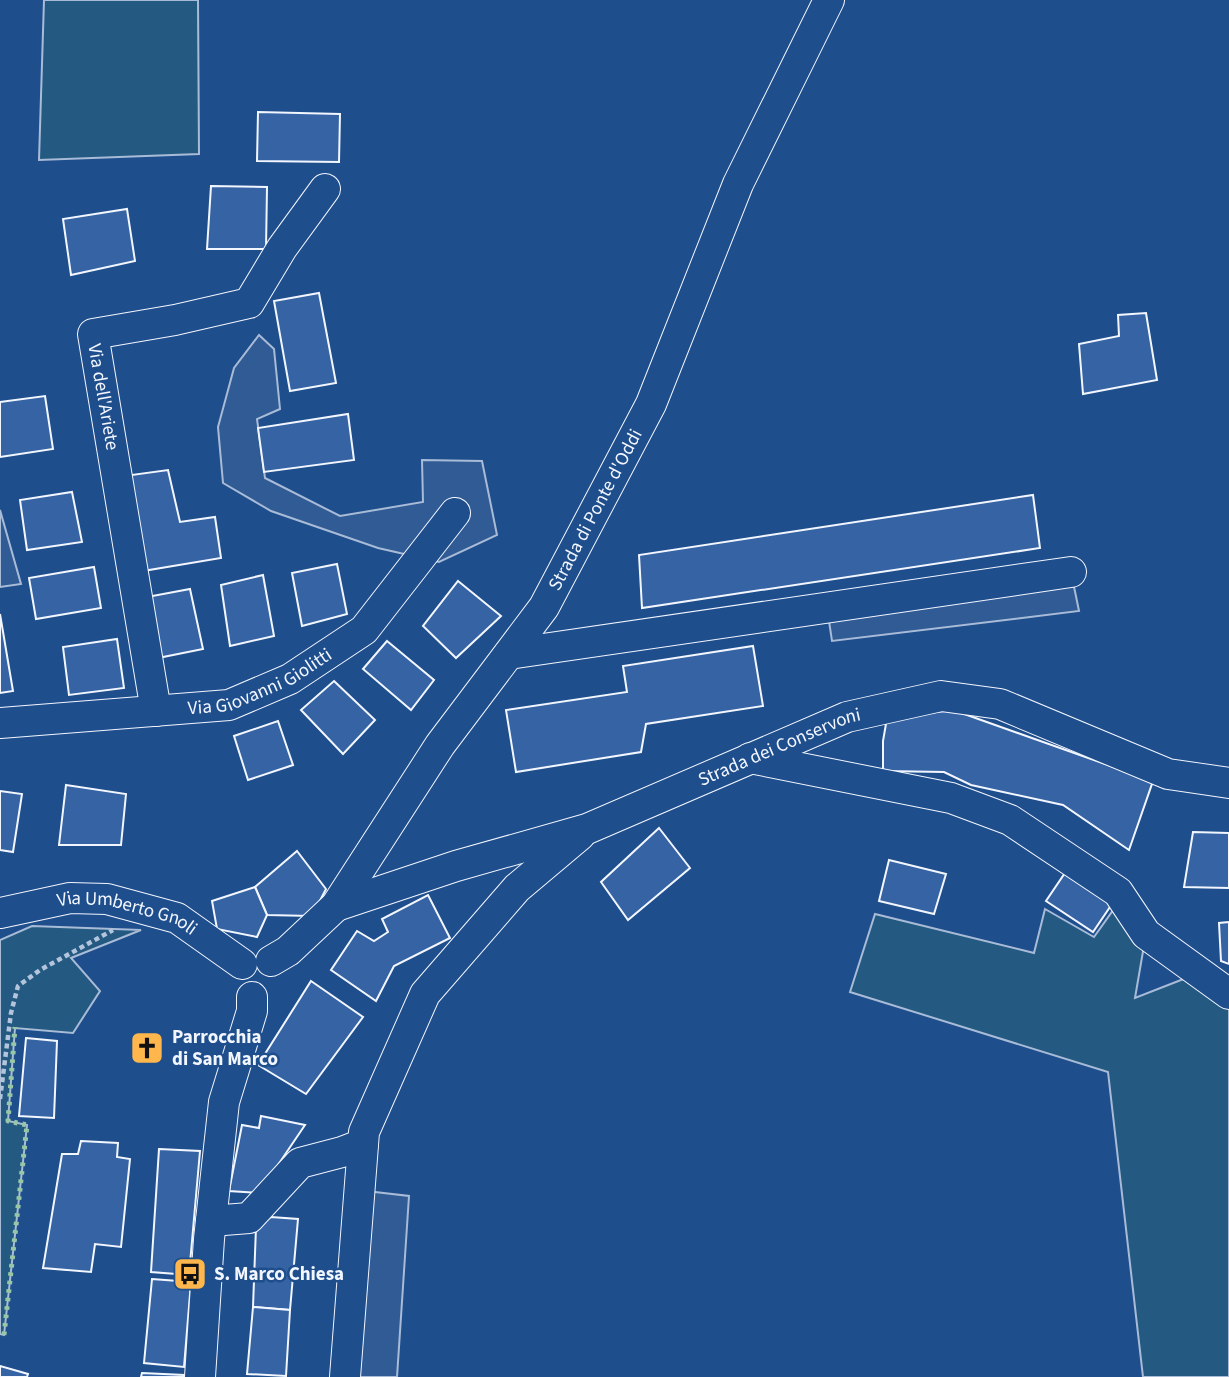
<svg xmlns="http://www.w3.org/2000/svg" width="1229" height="1377" font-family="'Source Sans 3',sans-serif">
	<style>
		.green { fill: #245a82; stroke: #a8bbd7; stroke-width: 2 }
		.parking { fill: #305b95; stroke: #a8bbd7; stroke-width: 2 }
		.building { fill: #3563a3; stroke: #f2f6ff; stroke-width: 2 }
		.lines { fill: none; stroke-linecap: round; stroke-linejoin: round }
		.minor-casing { stroke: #f2f6ff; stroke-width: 32 }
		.path { stroke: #b3c4dc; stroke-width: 4.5; stroke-dasharray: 5 3.5; stroke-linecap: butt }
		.minor { stroke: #1f4e8c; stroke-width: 30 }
		.hedge { stroke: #97c8a6; stroke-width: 5; stroke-dasharray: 3.5 5; stroke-linecap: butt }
		.labels { text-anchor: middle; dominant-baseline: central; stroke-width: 5; stroke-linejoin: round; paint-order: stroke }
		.street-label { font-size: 19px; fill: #f2f6ff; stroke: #1f4e8c }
		.poi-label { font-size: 19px; font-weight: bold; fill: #f2f6ff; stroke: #1f4e8c; text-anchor: start }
	</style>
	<rect width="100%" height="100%" fill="#1f4e8c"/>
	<g class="green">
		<polygon points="44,0 198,0 199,154 39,160"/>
		<polygon points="1045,909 1094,937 1114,909 1146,934 1135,998 1199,973 1229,994 1229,1377 1143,1377 1108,1072 850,992 875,914 1034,953"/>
		<polygon points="32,926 141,930 71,958 100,991 73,1033 15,1028 8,1121 27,1125 4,1335 0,1334 0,940"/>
	</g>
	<g class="parking">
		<polygon points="259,335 274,349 280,409 257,419 265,478 340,516 423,502 422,460 482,461 497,535 439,562 378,548 271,511 223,483 218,427 234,368"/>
		<polygon points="0,510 21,584 0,587"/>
		<polygon points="1071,572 1079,611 832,641 827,608"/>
		<polygon points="349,1189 409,1196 397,1377 333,1377"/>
	</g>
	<g class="building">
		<polygon points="258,112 340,114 339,162 257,161"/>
		<polygon points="211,186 267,187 266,249 207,249"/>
		<polygon points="127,209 135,261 71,275 63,219"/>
		<polygon points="319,293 336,383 290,391 274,301"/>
		<polygon points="1146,313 1157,380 1083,394 1079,344 1119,336 1118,315"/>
		<polygon points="45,396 53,449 0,457 0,402"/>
		<polygon points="348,414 354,460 264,472 258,428"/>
		<polygon points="168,470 180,522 215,517 221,558 137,572 124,476"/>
		<polygon points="72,492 82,542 27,550 20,500"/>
		<polygon points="1033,495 1040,548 642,608 639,555"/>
		<polygon points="337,564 347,614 302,626 292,573"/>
		<polygon points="94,567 101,608 36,619 29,578"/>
		<polygon points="263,575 274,636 230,646 221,585"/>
		<polygon points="458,581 501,616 456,658 423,626"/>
		<polygon points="190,589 203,649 158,658 147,597"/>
		<polygon points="0,614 13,691 0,693"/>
		<polygon points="117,639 124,688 69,695 63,647"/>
		<polygon points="387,641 434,680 411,710 363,669"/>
		<polygon points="753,646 763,706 646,724 641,752 516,772 506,710 627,692 623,666"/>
		<polygon points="334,681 375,720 343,754 301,710"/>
		<polygon points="953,710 1153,781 1129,850 1063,805 971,785 944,772 883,771 883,741 887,718"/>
		<polygon points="278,721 293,765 248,780 234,736"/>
		<polygon points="66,785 126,794 121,845 59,845"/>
		<polygon points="0,791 22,794 13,852 0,850"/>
		<polygon points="659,828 690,868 628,920 601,882"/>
		<polygon points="1193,832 1229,833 1229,888 1184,887"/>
		<polygon points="297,851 326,889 312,916 267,915 255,887"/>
		<polygon points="889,860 946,874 934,914 879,901"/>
		<polygon points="1069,867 1114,901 1093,932 1046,901"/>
		<polygon points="255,887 267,915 257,937 217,929 212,901"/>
		<polygon points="428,895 450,938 394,966 376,1001 331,970 357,931 374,941 388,932 382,919"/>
		<polygon points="1229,922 1229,964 1221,961 1219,923"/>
		<polygon points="311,981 363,1017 306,1094 258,1065"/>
		<polygon points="26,1038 57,1041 54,1118 19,1116"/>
		<polygon points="261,1116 305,1125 259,1193 229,1191 242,1125 259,1128"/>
		<polygon points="81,1141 118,1143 117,1157 130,1159 121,1247 95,1244 91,1272 43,1268 62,1154 78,1154"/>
		<polygon points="159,1149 200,1151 189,1275 151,1272"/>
		<polygon points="271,1217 298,1219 290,1310 253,1307 256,1227"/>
		<polygon points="152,1279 191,1282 184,1367 144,1363"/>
		<polygon points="253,1307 290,1310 286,1376 247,1374"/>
		<polygon points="0,1366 28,1374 27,1377 0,1377"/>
		<polygon points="142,1373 184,1375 184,1377 141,1377"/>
	</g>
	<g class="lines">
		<defs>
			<g id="minor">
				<polyline points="509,654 1071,572"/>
				<polyline points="156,711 93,334 175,320 249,303 282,248 325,189"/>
				<path id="s1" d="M 0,723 L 229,705 L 290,679 L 364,630 L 455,513"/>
				<polyline points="750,758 951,798 1010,820 1118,892 1146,934 1229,994"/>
				<path id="s2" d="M 336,906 L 456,866 L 587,829 L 847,717 L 941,696 L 1000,704 L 1168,774 L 1229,783"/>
				<path id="s3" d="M 0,913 L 70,898 L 107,899 L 177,918 L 242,964"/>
				<path id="s4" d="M 271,961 L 288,951 L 336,906 L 440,745 L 544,607 L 651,404 L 738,184 L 829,0"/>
				<polyline points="211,1221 249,1218 300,1163 342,1152 363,1144"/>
				<polyline points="200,1377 209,1239 224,1102 252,1011 252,997"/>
				<polyline points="345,1377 364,1132 425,994 517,888 580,835"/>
			</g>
		</defs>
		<use href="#minor" class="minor-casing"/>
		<polyline class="path" points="0,1099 11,1013 18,986 40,970 113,930"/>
		<use href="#minor" class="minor"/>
		<polyline class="hedge" points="4,1335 27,1125 8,1121 15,1027"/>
	</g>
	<defs>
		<symbol id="church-square" viewBox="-11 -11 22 22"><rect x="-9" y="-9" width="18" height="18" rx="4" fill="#ffb74d" stroke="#1f4e8c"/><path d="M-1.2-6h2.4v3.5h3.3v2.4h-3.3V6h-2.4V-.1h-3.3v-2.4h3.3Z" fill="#111"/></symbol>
		<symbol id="bus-square" viewBox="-11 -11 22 22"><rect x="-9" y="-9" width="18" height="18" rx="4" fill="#ffb74d" stroke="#1f4e8c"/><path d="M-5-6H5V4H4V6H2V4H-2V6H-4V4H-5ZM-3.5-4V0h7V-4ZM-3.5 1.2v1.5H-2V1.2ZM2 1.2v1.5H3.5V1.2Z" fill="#111"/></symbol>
	</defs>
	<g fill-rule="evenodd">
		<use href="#church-square" x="128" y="1029" width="38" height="38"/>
		<use href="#bus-square" x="171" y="1255" width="38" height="38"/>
	</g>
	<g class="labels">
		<g class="street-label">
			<text transform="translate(103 397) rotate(80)">Via dell'Ariete</text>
			<text stroke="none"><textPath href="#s4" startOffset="560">Strada di Ponte d'Oddi</textPath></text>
			<text stroke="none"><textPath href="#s1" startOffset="266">Via Giovanni Giolitti</textPath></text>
			<text stroke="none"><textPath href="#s2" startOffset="472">Strada dei Conservoni</textPath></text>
			<text stroke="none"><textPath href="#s3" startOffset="131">Via Umberto Gnoli</textPath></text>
		</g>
		<g class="poi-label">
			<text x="172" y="1037">Parrocchia<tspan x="172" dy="22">di San Marco</tspan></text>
			<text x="214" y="1274">S. Marco Chiesa</text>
		</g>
	</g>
</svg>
